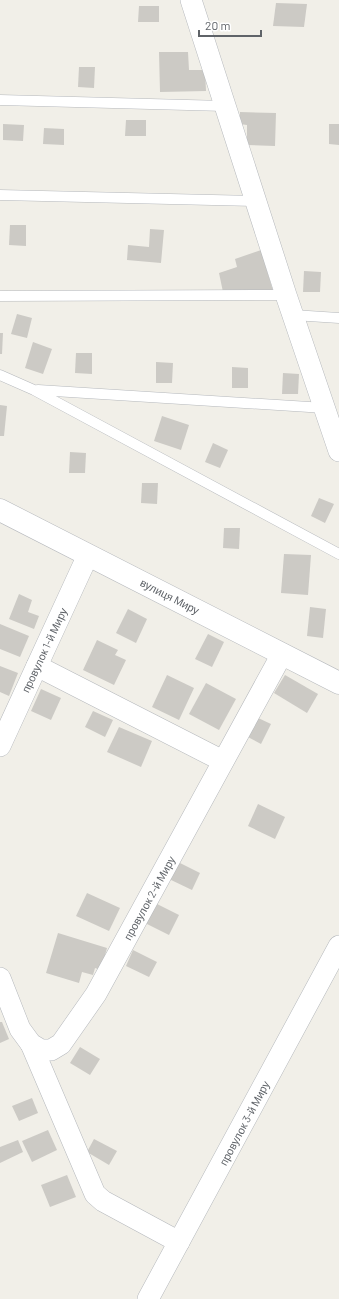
<svg xmlns="http://www.w3.org/2000/svg" width="339" height="1299" font-family="Barlow,sans-serif">
	<style>
		.building { fill: #cccac5 }
		.lines { fill: none; stroke-linecap: round; stroke-linejoin: round }
		.service-casing { stroke: #b5b8bc; stroke-width: 11 }
		.minor-casing { stroke: #b5b8bc; stroke-width: 22 }
		.tertiary-casing { stroke: #b5b8bc; stroke-width: 23 }
		.service { stroke: #fff; stroke-width: 10 }
		.minor { stroke: #fff; stroke-width: 21 }
		.tertiary { stroke: #fff; stroke-width: 22 }
		.labels { text-anchor: middle; dominant-baseline: central; stroke-width: 3.5; stroke-linejoin: round; paint-order: stroke }
		.street-label { font-size: 11px; fill: #5f6368; stroke: #fff }
	</style>
	<rect width="100%" height="100%" fill="#f1efe8"/>
	<g class="building">
		<polygon points="276,3 307,4 304,27 273,26"/>
		<polygon points="139,6 159,6 159,22 138,22"/>
		<polygon points="159,52 188,52 189,70 205,70 206,91 160,92"/>
		<polygon points="79,67 95,67 94,88 78,87"/>
		<polygon points="240,112 276,113 275,146 247,145 247,125 240,124"/>
		<polygon points="126,120 146,120 146,136 125,136"/>
		<polygon points="3,124 24,125 23,141 3,140"/>
		<polygon points="329,124 339,124 339,145 329,144"/>
		<polygon points="44,128 64,129 64,145 43,144"/>
		<polygon points="10,225 26,225 26,246 9,245"/>
		<polygon points="150,229 164,230 161,263 127,260 128,245 149,247"/>
		<polygon points="261,250 273,291 223,292 219,273 237,267 235,259"/>
		<polygon points="304,271 321,272 320,292 303,292"/>
		<polygon points="17,314 32,318 27,338 11,334"/>
		<polygon points="0,333 3,333 2,354 0,354"/>
		<polygon points="33,342 52,349 43,374 25,368"/>
		<polygon points="76,353 92,353 92,374 75,373"/>
		<polygon points="156,362 173,363 172,383 156,383"/>
		<polygon points="232,367 248,368 248,388 232,388"/>
		<polygon points="283,373 299,374 298,394 282,394"/>
		<polygon points="0,405 7,406 4,436 0,436"/>
		<polygon points="162,416 189,425 181,450 154,441"/>
		<polygon points="213,443 228,450 220,468 205,462"/>
		<polygon points="70,452 86,453 85,473 69,473"/>
		<polygon points="142,483 158,483 157,504 141,503"/>
		<polygon points="319,498 334,504 325,523 311,516"/>
		<polygon points="224,528 240,528 239,549 223,548"/>
		<polygon points="284,554 311,555 308,595 281,593"/>
		<polygon points="19,594 32,600 28,612 39,616 34,629 9,619"/>
		<polygon points="310,607 326,609 323,638 307,636"/>
		<polygon points="128,609 147,619 136,643 116,633"/>
		<polygon points="0,624 29,636 20,657 0,649"/>
		<polygon points="208,634 224,642 212,667 195,659"/>
		<polygon points="97,640 118,650 115,655 126,660 114,685 83,670"/>
		<polygon points="0,666 18,673 9,696 0,692"/>
		<polygon points="167,675 194,688 179,720 152,707"/>
		<polygon points="285,675 318,694 307,713 274,693"/>
		<polygon points="206,683 236,699 219,730 189,714"/>
		<polygon points="41,689 61,698 51,720 31,711"/>
		<polygon points="93,711 113,720 105,737 85,727"/>
		<polygon points="256,717 271,724 261,744 246,736"/>
		<polygon points="119,727 152,741 141,767 107,752"/>
		<polygon points="258,804 285,817 275,839 248,826"/>
		<polygon points="178,862 200,873 192,890 169,879"/>
		<polygon points="87,893 120,908 109,931 76,916"/>
		<polygon points="155,903 179,915 169,935 145,923"/>
		<polygon points="58,933 107,948 101,970 95,968 93,975 82,972 79,983 46,973"/>
		<polygon points="133,950 157,962 149,977 126,966"/>
		<polygon points="0,1022 2,1022 9,1039 0,1043"/>
		<polygon points="80,1047 100,1059 90,1075 70,1063"/>
		<polygon points="32,1098 38,1113 19,1121 12,1106"/>
		<polygon points="48,1130 57,1150 32,1162 22,1141"/>
		<polygon points="94,1139 117,1151 109,1165 87,1152"/>
		<polygon points="18,1140 23,1152 0,1163 0,1147"/>
		<polygon points="67,1175 76,1197 50,1207 41,1185"/>
	</g>
	<g class="lines">
		<defs>
			<g id="service">
				<polyline points="0,100 225,106"/>
				<polyline points="0,195 255,201"/>
				<polyline points="0,296 286,295"/>
				<polyline points="293,315 339,318"/>
				<polyline points="0,375 34,390 339,554"/>
				<polyline points="38,390 325,408"/>
			</g>
			<g id="minor">
				<polyline points="191,0 286,295 339,451"/>
				<polyline points="37,666 223,761"/>
				<polyline points="0,746 88,555"/>
				<polyline points="0,978 20,1029 31,1044 41,1050 51,1050 61,1044 96,994 282,654"/>
				<polyline points="31,1044 95,1194 103,1201 179,1242"/>
				<polyline points="148,1299 339,946"/>
			</g>
			<polyline id="tertiary" points="0,510 339,683"/>
		</defs>
		<use href="#service" class="service-casing"/>
		<use href="#minor" class="minor-casing"/>
		<use href="#tertiary" class="tertiary-casing"/>
		<use href="#service" class="service"/>
		<use href="#minor" class="minor"/>
		<use href="#tertiary" class="tertiary"/>
	</g>
	<g class="labels">
		<g class="street-label">
			<text transform="translate(170 596) rotate(27)">вулиця Миру</text>
			<text transform="translate(44 650) rotate(-65)">провулок 1-й Миру</text>
			<text transform="translate(149 898) rotate(-61)">провулок 2-й Миру</text>
			<text transform="translate(244 1123) rotate(-62)">провулок 3-й Миру</text>
		</g>
	</g>
	<path d="M199 30v6h62v-6" fill="none" stroke="#5f6368" stroke-width="2"/>
	<text x="205" y="30" font-size="12" fill="#5f6368" stroke="#ffffff" stroke-width="3" paint-order="stroke">20 m</text>
</svg>
